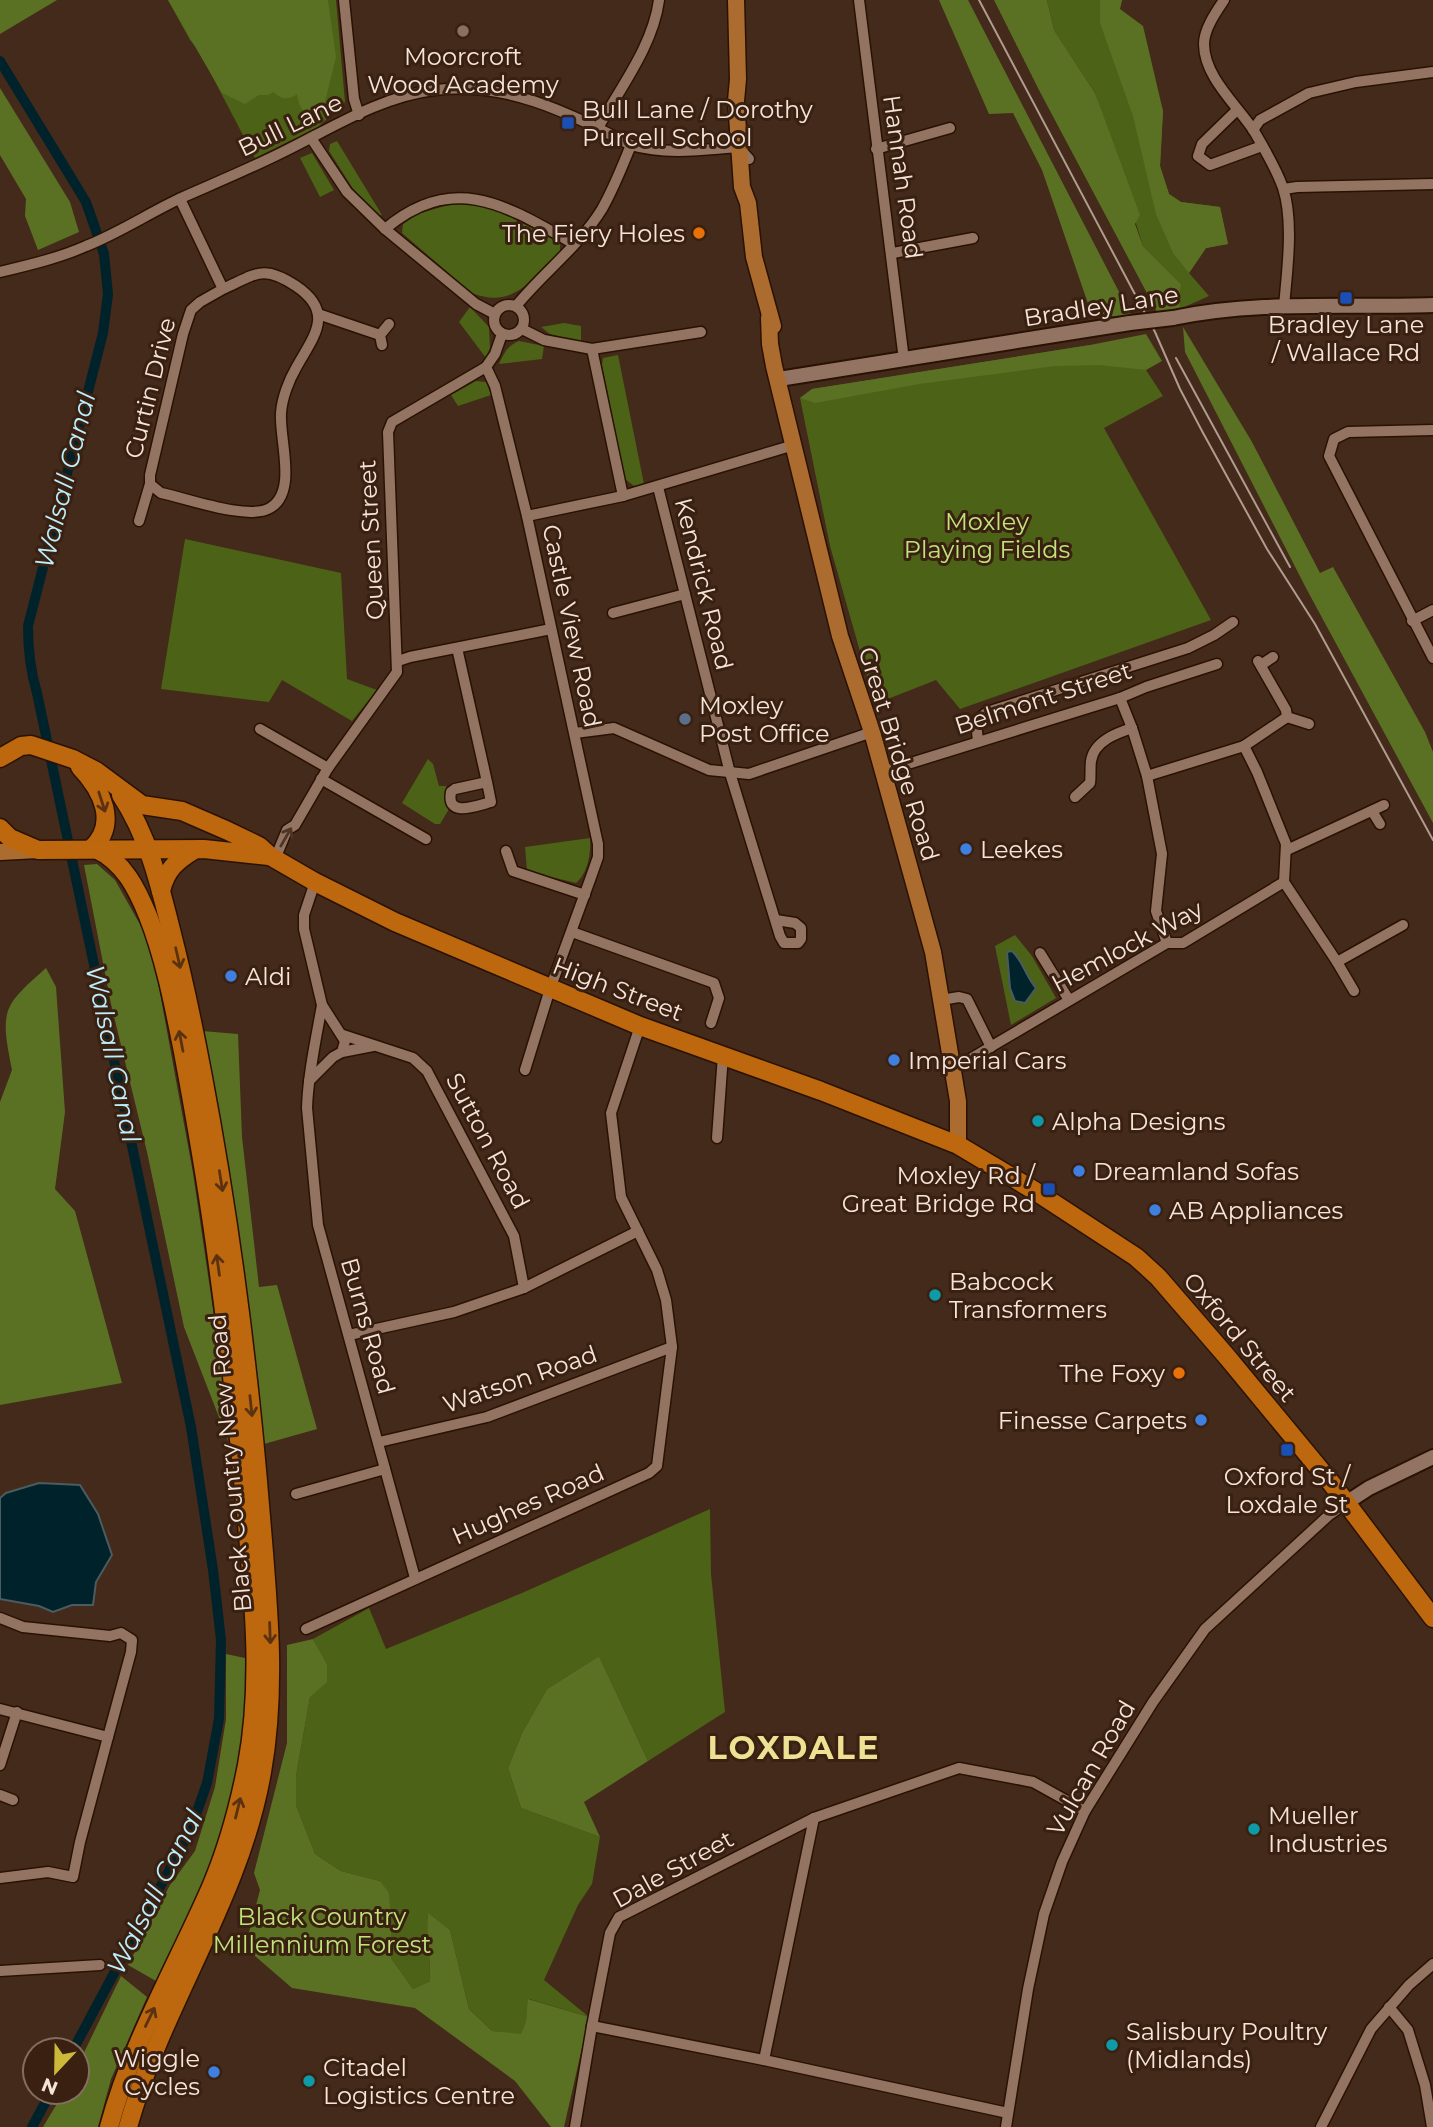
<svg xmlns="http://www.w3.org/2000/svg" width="1433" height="2127" font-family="Montserrat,sans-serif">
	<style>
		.green { fill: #4c6216 }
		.forest { fill: #5a7124 }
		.water { fill: #00222b; stroke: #4a5c60; stroke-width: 2 }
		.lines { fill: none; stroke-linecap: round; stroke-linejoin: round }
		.canal { stroke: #00222b; stroke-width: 10 }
		.street-casing { stroke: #2a1203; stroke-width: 13 }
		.secondary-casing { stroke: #2a1203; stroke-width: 18 }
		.primary-casing { stroke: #2a1203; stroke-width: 19 }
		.highway-casing { stroke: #2a1203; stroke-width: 21 }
		.street { stroke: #937462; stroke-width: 10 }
		.secondary { stroke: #937462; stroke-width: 14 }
		.primary { stroke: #ac6c30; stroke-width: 16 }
		.highway { stroke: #bd670e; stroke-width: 18 }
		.tram { stroke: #b09c90; stroke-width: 2 }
		.secondary-bridge-casing { stroke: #2a1203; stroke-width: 18; stroke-linecap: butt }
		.secondary-bridge { stroke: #937462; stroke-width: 14 }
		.oneway { stroke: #5a3210 }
		.oneway2 { stroke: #503524 }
		.education-dot { fill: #8d6e63; stroke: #392010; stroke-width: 2.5 }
		.transit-dot { fill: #1a4fb4; stroke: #392010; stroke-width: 2.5 }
		.food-dot { fill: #e8710a; stroke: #392010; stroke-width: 2.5 }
		.service-dot { fill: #5c6f8a; stroke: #392010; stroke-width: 2.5 }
		.shop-dot { fill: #3f7fe0; stroke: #392010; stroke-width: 2.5 }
		.culture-dot { fill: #0f9aa8; stroke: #392010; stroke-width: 2.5 }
		.labels { text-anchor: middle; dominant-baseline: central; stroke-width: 6; stroke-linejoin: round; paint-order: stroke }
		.poi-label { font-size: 24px; fill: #f5e4da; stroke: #392010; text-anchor: start }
		.street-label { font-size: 24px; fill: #f5e4da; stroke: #392010 }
		.park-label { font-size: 24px; fill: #c0e47c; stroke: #392010 }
		.water-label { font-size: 26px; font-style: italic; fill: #bceefd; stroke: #392010 }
		.district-label { font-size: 32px; font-weight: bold; letter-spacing: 2px; fill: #ede293; stroke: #392010 }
	</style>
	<rect width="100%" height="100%" fill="#442a1a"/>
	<g class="green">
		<polygon points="168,0 336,0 345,102 318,127 255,158 199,51 190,40"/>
		<polygon points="1047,0 1122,0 1119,9 1163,111 1160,166 1169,194 1181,202 1220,207 1228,244 1206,248 1189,273 1209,296 1180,309 1181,284 1143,246 1095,93 1054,30"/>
		<polygon points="337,141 382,215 378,216 357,195 329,151 330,144"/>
		<polygon points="312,153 334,190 320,197 300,158"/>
		<path d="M 455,203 L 486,205 L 560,242 L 560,251 C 533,278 514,310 472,293 L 402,233 L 403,224 L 417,214 Z"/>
		<polygon points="470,307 489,327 490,348 486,358 459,322"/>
		<polygon points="564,323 581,326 581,342 550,334 541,327"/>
		<path d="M 519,341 L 544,346 L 542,359 L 499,364 C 504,353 508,345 519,341 Z"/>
		<polygon points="1090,345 1133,350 1163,396 1104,428 1211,620 960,709 936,680 875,704 830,546 800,398 812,389"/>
		<polygon points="618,355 644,484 634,486 625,479 602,365 603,358"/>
		<polygon points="476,381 486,382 491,395 458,406 451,395"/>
		<polygon points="185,539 341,573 347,679 377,690 352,721 282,680 269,702 161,689"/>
		<polygon points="428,759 433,764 439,786 446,786 449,809 440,824 435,824 402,803"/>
		<path d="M 590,838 C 591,853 588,873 576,883 L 527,871 L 525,847 Z"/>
		<polygon points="1015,935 1032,956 1056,998 1011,1025 995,946"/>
		<path d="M 710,1509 L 711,1574 L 725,1712 L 648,1761 L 599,1656 L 547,1689 L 522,1733 L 508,1768 L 521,1808 L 600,1837 L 592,1884 L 578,1905 L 544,1980 L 589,2017 L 529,1999 L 526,2021 L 521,2035 L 492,2031 L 469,2009 L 450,1930 L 428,1914 C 425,1937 431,1958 430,1981 L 413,1989 L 391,1958 L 391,1921 L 380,1881 L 341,1871 L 315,1854 L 296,1805 L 296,1776 L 310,1697 L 327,1664 L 313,1639 L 369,1608 L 386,1649 L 522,1593 Z"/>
	</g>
	<g class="forest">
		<polygon points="0,0 57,0 0,34"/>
		<path d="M 168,0 L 328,0 L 336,57 L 323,110 L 316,114 C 302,115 299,106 297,94 C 289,101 280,99 274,92 L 268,95 L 259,95 L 245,104 L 222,93 Z"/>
		<polygon points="939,0 968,0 1131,315 1093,318 1042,170 1013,113 989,114"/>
		<polygon points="994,0 1047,0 1054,30 1095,93 1140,215 1135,224 1143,246 1181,284 1180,309 1157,312 1040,92"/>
		<polygon points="1100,0 1122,0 1120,9 1143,26 1163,111 1160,166 1169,194 1181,202 1220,207 1228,244 1206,248 1189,273 1173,253 1156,214 1133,116 1100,23"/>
		<polygon points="0,88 70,202 79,232 38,250 25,216 26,199 0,155"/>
		<polygon points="1183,327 1252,442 1320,573 1333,567 1425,732 1433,752 1433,823 1306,588 1185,352"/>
		<polygon points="1146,334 1162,361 1146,370 1100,365 1055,366 919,384 815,403 800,398 812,389 1090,345"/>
		<polygon points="97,864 115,880 151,944 193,1173 225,1391 229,1443 184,1327 147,1152 111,1004 84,865"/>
		<path d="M 46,968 L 56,987 L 65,1112 L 55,1189 L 75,1211 L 122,1383 L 0,1405 L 0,1102 L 12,1070 C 0,1010 2,1007 46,968 Z"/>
		<polygon points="202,1031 238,1034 242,1137 259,1287 277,1285 317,1429 264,1444 246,1292"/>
		<path d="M 313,1639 L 327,1664 L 327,1682 L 310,1697 L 296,1776 L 296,1805 L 315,1854 L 341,1871 L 380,1881 L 389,1893 L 391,1921 L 391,1958 L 413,1989 L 430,1981 C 431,1957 425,1936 428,1913 L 450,1930 L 469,2009 L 492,2031 L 521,2034 L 526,2021 L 528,1999 L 589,2017 L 564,2127 L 551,2127 L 515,2081 L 415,2008 L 292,1988 L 255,1956 L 248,1936 L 260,1890 L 254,1873 L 287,1743 L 287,1645 Z"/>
		<path d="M 226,1654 L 245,1658 C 245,1685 247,1713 244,1739 C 234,1826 196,1905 156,1981 L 128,1965 L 170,1885 L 195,1851 L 215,1787 L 226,1719 Z"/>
		<polygon points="599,1656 648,1761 584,1802 600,1837 521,1808 508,1768 522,1733 547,1689"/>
		<polygon points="121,1976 147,1997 111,2079 98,2127 43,2127 64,2092 77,2092 77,2067"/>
	</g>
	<g class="water">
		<path d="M 1012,951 C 1023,961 1026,977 1036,988 L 1025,1003 L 1015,1001 L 1010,988 L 1007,952 Z"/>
		<polygon points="39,1483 80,1485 98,1514 112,1555 96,1582 93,1605 72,1605 53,1612 39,1606 0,1599 0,1498 6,1493"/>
	</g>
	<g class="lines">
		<g class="canal">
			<path d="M 0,61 L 86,202 L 104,254 L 108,294 L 103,333 L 28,626 C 28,650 30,670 37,693 L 191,1427 L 213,1570 L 221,1640 L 219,1719 L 207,1783 L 191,1829 L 73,2050"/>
			<polyline points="32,2127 51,2092"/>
		</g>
		<defs>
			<g id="street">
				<polyline points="344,0 354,99 359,115"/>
				<polyline points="859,0 904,360"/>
				<path d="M 1224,0 C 1216,12 1204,29 1204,44 C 1204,77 1237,105 1254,131 C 1264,148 1277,170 1283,188 C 1294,221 1287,272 1284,306"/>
				<polyline points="1237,110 1202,144 1198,156 1210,165 1262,146"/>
				<path d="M 598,128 C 620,88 653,46 659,0"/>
				<polyline points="1253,130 1260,120 1309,93 1356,82 1433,72"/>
				<polyline points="311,138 347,192 385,229 476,304 495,314"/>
				<polyline points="876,149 950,128"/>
				<polyline points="1284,189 1297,187 1433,184"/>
				<path d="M 180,199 L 223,289 C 256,274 263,264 296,286 C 336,313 313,337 296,368 C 289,380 282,398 281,413 C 279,439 298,492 270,508 C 248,521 186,498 161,493 L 150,484 L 150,475 L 183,334 L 191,310 L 200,302 L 223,289"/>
				<path d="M 385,229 C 454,171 507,206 574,244"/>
				<polyline points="893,253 973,238"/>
				<path d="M 0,272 C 29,265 59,258 86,246 C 119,233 149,213 181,198 C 215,183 249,169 283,152 C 330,129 381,96 435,90 C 508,81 568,113 631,145 C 665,155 702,150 738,147 L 749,159"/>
				<circle cx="509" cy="320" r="15"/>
				<path d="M 516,306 C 543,273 580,245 602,209 C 614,188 622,167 631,145"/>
				<polyline points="318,314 380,335"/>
				<polyline points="522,329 544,340 592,349 701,332"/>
				<polyline points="382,345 380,335 389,324"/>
				<polyline points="592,349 623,496"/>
				<polyline points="486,367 495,386 527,516 598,844 598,857 591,877 550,989 525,1070"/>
				<polyline points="1433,430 1348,432 1334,439 1329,456 1433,658"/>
				<polyline points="658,487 730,773 780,936 784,943 798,943 801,939 801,928 795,923 776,920"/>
				<polyline points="527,516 623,496 794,445"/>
				<polyline points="139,521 150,484"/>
				<polyline points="613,613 685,594"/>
				<polyline points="1412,621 1433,610"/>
				<path d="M 457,648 L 487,782 L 491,802 C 476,806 446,818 451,792 L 455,789 L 487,782"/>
				<polyline points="398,661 410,657 551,629"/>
				<polyline points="1258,661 1286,710 1287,717 1244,746 1257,772 1286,844 1284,882 1337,962 1354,991"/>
				<polyline points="1261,665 1273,657"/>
				<polyline points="1120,698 1132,728 1147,776 1162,854 1156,911 1167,943"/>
				<polyline points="1287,717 1309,724"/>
				<polyline points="260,729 328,768"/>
				<polyline points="575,733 614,728 709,770 749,774 872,732"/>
				<polyline points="978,742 976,721 987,712 1188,648 1214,635 1233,622"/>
				<polyline points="882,772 1120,698 1146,687 1217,664"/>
				<polyline points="1147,776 1244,746"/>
				<polyline points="321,779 426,839"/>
				<path d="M 1075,797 L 1090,783 C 1091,776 1090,768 1091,761 C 1094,741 1117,733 1132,728"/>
				<polyline points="1372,811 1380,824"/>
				<polyline points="1287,850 1384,805"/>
				<polyline points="506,851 513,871 585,895"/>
				<polyline points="275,859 287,830 295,825 328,768 397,672 388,432 392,422 486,367 495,354 502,334"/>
				<polyline points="572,932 714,983 719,998 711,1023"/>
				<polyline points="1040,953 1069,1000"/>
				<polyline points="1337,962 1403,925"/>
				<polyline points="941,1000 959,997 967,999 991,1047"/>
				<path d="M 322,1005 C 316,1039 308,1074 307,1108 L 318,1225 L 415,1578"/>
				<polyline points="343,1035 413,1058 427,1071 514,1236 524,1288"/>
				<polyline points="342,1052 373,1046"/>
				<polyline points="953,1069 1167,943 1183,943 1284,882"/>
				<polyline points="309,1081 333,1057 342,1052 345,1041 322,1005 304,929 304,915 315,882"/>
				<polyline points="717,1138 723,1055"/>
				<polyline points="349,1335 454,1312 524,1288 638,1231"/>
				<polyline points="379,1442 487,1417 672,1347"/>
				<polyline points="296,1494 385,1469"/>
				<polyline points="0,1618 23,1627 110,1636 121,1633 132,1640 131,1652 108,1737"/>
				<polyline points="306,1629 649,1473 657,1466 672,1347 666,1300 657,1270 621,1197 611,1113 640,1026"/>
				<polyline points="0,1709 108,1737 80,1842 73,1877 48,1872 0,1878"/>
				<polyline points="0,1765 17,1712"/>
				<polyline points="0,1795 13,1800"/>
				<polyline points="0,1971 100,1965"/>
				<polyline points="1389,2007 1408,2030 1425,2085 1432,2127"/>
				<polyline points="764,2060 814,1818"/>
				<polyline points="1008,2113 764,2060 592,2026 610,1933 619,1917 814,1818 959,1768 1033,1782 1085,1811"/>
				<polyline points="575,2127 592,2026"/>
				<polyline points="1006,2127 1028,1989 1044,1914 1062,1862 1085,1811 1153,1702 1205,1629 1328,1516 1346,1503"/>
				<polyline points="1321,2127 1371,2029 1409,1985 1433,1964"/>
			</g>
			<g id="secondary">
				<path d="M 1173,318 C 1259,300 1346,308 1433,305"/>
				<polyline points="779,379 1130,323"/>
				<polyline points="1346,1503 1369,1488 1433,1457"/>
			</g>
			<g id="primary">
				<polyline points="736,0 738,79 736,101 742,187 748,203 754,257 773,326"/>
				<polyline points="769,318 770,344 774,366 840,636 872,732 933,952 958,1101 958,1145"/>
				<polyline points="0,852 38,850"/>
			</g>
			<g id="highway">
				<polyline points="0,758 21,746 31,745 73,759 96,771 142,805 182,811 228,831 259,846 270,856 315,882 395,922 640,1026 821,1091 958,1145 1035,1191 1136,1257 1158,1277 1228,1358 1332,1484 1433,1618"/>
				<path d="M 80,767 C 102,790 119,824 91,849"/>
				<path d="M 121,795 C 148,836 159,882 171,930 C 183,977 193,1024 202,1072 C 230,1219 249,1367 261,1517 C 268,1602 277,1687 262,1772 C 240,1899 162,2004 128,2127"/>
				<polyline points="0,828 10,838 38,850 204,849 269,856"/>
				<path d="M 96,849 C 124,862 137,889 148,916 C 165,959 174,1007 183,1052 C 195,1116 206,1180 215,1244 C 228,1337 239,1430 247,1524 C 254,1604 262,1685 247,1765 C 239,1806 228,1847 211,1887 C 176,1967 132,2042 109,2127"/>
				<path d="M 161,891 C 166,870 176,861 194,850"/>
			</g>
		</defs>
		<use href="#street" class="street-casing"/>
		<use href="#secondary" class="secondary-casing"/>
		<use href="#primary" class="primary-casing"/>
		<use href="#highway" class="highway-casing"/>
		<use href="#street" class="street"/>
		<use href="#secondary" class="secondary"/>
		<use href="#primary" class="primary"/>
		<use href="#highway" class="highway"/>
		<g class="tram">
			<polyline points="979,0 1155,332 1180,389 1202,431 1267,549 1315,624 1433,840"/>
			<polyline points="1176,358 1290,567"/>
		</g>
		<defs>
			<polyline id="secondary-bridge" points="1130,323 1173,318"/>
		</defs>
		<use href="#secondary-bridge" class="secondary-bridge-casing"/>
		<use href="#secondary-bridge" class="secondary-bridge"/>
	</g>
	<defs><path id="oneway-shaft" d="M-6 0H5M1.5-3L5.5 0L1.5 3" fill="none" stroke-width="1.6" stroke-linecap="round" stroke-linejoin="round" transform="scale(1.75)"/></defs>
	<g class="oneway">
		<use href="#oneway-shaft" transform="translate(102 802) rotate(72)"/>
		<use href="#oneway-shaft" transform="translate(178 958) rotate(77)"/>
		<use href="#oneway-shaft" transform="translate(181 1041) rotate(-101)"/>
		<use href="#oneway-shaft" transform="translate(221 1181) rotate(81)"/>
		<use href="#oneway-shaft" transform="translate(218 1265) rotate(-98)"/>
		<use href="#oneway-shaft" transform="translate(251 1406) rotate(84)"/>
		<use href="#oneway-shaft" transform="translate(270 1633) rotate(88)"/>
		<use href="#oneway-shaft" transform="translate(238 1808) rotate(-76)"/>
		<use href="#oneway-shaft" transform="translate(150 2017) rotate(-64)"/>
	</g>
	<use class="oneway2" href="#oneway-shaft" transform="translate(286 837) rotate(-60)"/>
	<circle class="education-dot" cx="463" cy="31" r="7"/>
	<g class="transit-dot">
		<rect x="561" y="116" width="14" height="14" rx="3.5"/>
		<rect x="1339" y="291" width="14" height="14" rx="3.5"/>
		<rect x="1042" y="1182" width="14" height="14" rx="3.5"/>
		<rect x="1280" y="1443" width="14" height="14" rx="3.5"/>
	</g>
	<g class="food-dot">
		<circle cx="699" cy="233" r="7"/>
		<circle cx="1179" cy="1373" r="7"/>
	</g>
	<circle class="service-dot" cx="685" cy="719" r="7"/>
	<g class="shop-dot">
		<circle cx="966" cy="849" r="7"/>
		<circle cx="231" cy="976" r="7"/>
		<circle cx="894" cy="1060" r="7"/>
		<circle cx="1079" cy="1171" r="7"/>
		<circle cx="1155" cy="1210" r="7"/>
		<circle cx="1201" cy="1420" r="7"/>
		<circle cx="214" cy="2072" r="7"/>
	</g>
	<g class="culture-dot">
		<circle cx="1038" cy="1121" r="7"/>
		<circle cx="935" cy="1295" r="7"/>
		<circle cx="1254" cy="1829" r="7"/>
		<circle cx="1112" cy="2045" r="7"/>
		<circle cx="309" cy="2081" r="7"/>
	</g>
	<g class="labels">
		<g class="poi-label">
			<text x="463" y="56" text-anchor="middle">Moorcroft<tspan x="463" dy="28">Wood Academy</tspan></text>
			<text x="582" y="109">Bull Lane / Dorothy<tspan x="582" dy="28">Purcell School</tspan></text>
			<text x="685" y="233" text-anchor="end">The Fiery Holes</text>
			<text x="1346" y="324" text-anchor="middle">Bradley Lane<tspan x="1346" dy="28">/ Wallace Rd</tspan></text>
			<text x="699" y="705">Moxley<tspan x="699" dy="28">Post Office</tspan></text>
			<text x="980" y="849">Leekes</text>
			<text x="245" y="976">Aldi</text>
			<text x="908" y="1060">Imperial Cars</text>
			<text x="1052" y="1121">Alpha Designs</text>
			<text x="1093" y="1171">Dreamland Sofas</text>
			<text x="1035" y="1175" text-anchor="end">Moxley Rd /<tspan x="1035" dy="28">Great Bridge Rd</tspan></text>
			<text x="1169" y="1210">AB Appliances</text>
			<text x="949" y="1281">Babcock<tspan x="949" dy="28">Transformers</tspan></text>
			<text x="1165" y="1373" text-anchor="end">The Foxy</text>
			<text x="1187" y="1420" text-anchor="end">Finesse Carpets</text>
			<text x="1287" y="1476" text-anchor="middle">Oxford St /<tspan x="1287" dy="28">Loxdale St</tspan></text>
			<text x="1268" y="1815">Mueller<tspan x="1268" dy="28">Industries</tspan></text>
			<text x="1126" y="2031">Salisbury Poultry<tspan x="1126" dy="28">(Midlands)</tspan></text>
			<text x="200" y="2058" text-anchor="end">Wiggle<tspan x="200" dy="28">Cycles</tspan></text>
			<text x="323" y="2067">Citadel<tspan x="323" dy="28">Logistics Centre</tspan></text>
		</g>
		<g class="street-label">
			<text transform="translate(290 125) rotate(-26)">Bull Lane</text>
			<text transform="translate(903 177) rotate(82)">Hannah Road</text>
			<text transform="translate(1101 306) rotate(-9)">Bradley Lane</text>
			<text transform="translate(150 388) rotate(-76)">Curtin Drive</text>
			<text transform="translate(371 540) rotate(-93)">Queen Street</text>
			<text transform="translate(704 584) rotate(76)">Kendrick Road</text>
			<text transform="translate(572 626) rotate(78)">Castle View Road</text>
			<text transform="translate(1043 698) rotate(-18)">Belmont Street</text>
			<text transform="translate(899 754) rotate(73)">Great Bridge Road</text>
			<text transform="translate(1127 946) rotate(-28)">Hemlock Way</text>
			<text transform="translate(618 989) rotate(21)">High Street</text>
			<text transform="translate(488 1141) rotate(62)">Sutton Road</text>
			<text transform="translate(368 1326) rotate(74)">Burns Road</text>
			<text transform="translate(1240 1337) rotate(50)">Oxford Street</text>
			<text transform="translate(520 1379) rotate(-19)">Watson Road</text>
			<text transform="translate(230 1463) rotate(-95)">Black Country New Road</text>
			<text transform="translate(528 1504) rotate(-24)">Hughes Road</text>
			<text transform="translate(1091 1768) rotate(-60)">Vulcan Road</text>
			<text transform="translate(673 1869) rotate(-29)">Dale Street</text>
		</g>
		<g class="park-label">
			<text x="987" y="521">Moxley<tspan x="987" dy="28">Playing Fields</tspan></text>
			<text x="322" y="1916">Black Country<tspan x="322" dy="28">Millennium Forest</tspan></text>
		</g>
		<g class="water-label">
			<text transform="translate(65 480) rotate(-76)">Walsall Canal</text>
			<text transform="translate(113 1054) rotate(78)">Walsall Canal</text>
			<text transform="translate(155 1892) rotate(-63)">Walsall Canal</text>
		</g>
		<g class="district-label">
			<text x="794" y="1747">LOXDALE</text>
		</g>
	</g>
	<g transform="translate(56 2071) rotate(202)"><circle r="33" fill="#392010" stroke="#846e61" stroke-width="2"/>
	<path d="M0-5L12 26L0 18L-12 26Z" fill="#ccb939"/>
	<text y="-10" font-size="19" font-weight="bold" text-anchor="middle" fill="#f5e4da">N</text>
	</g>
</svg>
